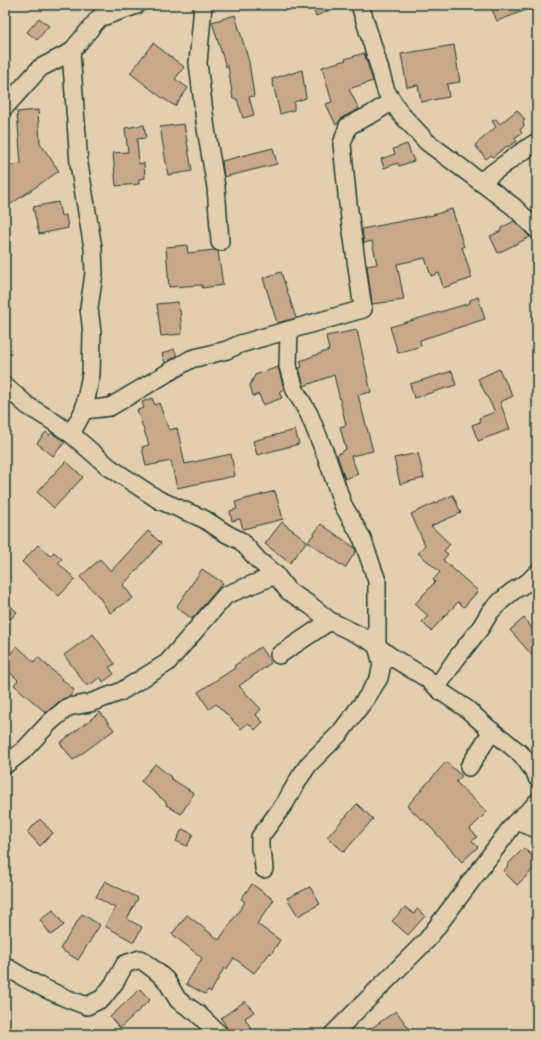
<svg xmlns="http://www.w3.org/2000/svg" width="542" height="1039" font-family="'Patrick Hand',sans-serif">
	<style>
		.building { fill: #c9a889; stroke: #1f3d34 }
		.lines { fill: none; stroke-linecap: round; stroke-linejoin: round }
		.minor-casing { stroke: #1f3d34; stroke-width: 20 }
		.minor { stroke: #e3cfad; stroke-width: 17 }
	</style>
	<rect width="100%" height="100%" fill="#e3cfad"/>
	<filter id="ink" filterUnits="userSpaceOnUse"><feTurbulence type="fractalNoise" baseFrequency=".025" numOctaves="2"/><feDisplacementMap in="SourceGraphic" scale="8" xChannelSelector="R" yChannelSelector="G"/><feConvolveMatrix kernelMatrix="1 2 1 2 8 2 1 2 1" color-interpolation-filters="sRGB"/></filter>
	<g filter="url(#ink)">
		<g class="building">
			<polygon points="311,5 342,5 316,16"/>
			<polygon points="490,5 537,5 537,6 497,21"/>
			<polygon points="235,15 249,62 254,96 249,97 254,115 243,118 237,99 233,99 228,66 226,67 212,22"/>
			<polygon points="39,18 49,26 37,40 27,32"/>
			<polygon points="153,43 184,67 175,79 188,88 175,106 161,97 130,73"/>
			<polygon points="454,45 460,82 447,84 449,97 421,102 418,85 407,87 401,54"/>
			<polygon points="364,53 373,81 349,89 359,109 343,117 340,120 338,123 336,125 326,104 332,102 322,67 346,60 345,59"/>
			<polygon points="302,70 306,98 294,102 294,110 280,114 272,79 290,73 290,74"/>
			<polygon points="38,110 40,143 59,171 5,208 5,166 21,164 17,112"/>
			<polygon points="517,110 525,120 523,122 524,126 520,130 522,133 514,138 517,141 508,147 507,146 493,157 491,155 486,159 475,145 496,127 492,121 496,119 500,124"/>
			<polygon points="184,124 192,171 168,175 160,127"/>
			<polygon points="144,125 146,138 137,139 139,164 144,163 145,178 139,179 139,184 116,186 113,153 128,152 125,128"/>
			<polygon points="407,144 414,161 399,166 398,163 384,168 381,159 395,154 393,149"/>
			<polygon points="273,148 277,164 224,177 222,161"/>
			<polygon points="58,202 61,216 66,215 68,228 39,234 33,207"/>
			<polygon points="452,209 464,247 462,247 472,278 443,288 439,273 431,276 425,258 397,264 404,300 372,304 367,266 377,264 372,241 364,243 362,229 433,215"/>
			<polygon points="514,221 530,237 498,253 490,236 501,231 501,228"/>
			<polygon points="187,245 188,253 214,250 218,251 223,285 202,288 202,285 169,287 166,247"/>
			<polygon points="281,272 296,318 277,323 263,278"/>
			<polygon points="478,297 485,319 420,340 421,346 398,353 390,327 470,303 470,300"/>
			<polygon points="178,302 179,310 180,310 182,334 161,336 157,304"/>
			<polygon points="357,330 371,392 358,395 373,451 351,456 358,474 345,479 337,455 346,449 340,427 346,425 334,375 304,386 299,368 302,367 300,361 329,350 326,336"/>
			<polygon points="174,349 177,356 165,363 162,354"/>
			<polygon points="278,367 284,389 279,392 282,398 263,405 259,394 253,396 250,385 255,375"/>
			<polygon points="499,369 513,396 500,402 510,429 478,441 472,425 480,422 479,418 495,412 478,379"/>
			<polygon points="452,371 456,385 414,398 410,384"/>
			<polygon points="152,398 155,405 159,403 169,430 177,428 185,464 231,454 235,476 177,488 171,461 146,466 142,447 149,445 137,410 144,408 142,402"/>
			<polygon points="295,430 299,444 257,455 253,441"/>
			<polygon points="46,432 49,435 52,433 65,442 53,456 37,443"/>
			<polygon points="418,453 424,478 400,484 394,458"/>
			<polygon points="66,461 83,477 54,508 37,492"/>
			<polygon points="275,491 283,519 243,529 240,519 232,521 230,511 237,509 235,502"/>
			<polygon points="453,495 461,513 431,526 450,544 444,551 448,554 443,560 478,591 464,607 458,602 431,631 422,622 428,616 415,604 435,582 433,580 440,572 418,553 425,545 411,514"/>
			<polygon points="282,522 307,541 290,563 265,544"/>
			<polygon points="321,524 355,548 356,551 345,568 308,542"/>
			<polygon points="148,531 161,543 123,585 133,598 110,613 99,597 80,577 100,559 111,571"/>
			<polygon points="38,545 50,556 54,552 62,559 58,563 75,579 59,596 22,562"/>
			<polygon points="202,569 223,583 192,619 180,610 177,606"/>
			<polygon points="5,601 17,612 5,625"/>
			<polygon points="524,618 537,634 537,661 510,630"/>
			<polygon points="93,634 115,664 109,667 114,674 103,682 100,677 90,685 86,685 64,655"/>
			<polygon points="17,646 34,662 38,657 74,690 69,697 62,699 46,713 14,685 18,680 5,668 5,660"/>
			<polygon points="260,647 271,663 239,686 261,709 256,715 263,722 255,730 248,723 241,729 216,704 209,709 198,692 235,668 234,666"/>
			<polygon points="100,712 114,730 73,760 60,743"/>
			<polygon points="446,762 462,776 456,782 487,812 470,829 477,837 472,841 478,847 462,862 423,819 422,820 407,806"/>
			<polygon points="155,764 171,777 170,778 194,793 181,814 166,805 167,803 141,781"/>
			<polygon points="357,804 373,819 344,852 327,837"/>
			<polygon points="40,819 53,833 40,846 27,832"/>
			<polygon points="182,829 193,834 187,846 176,841"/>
			<polygon points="524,848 537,861 537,866 517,885 503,871 508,866 507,865"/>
			<polygon points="105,881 138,898 127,919 142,927 134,942 105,926 115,908 96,897"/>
			<polygon points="252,884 274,900 257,924 280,940 271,954 270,953 254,973 234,958 226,970 224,968 211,992 208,990 205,994 186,984 202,958 172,934 187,915 219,940 245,902 241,899"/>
			<polygon points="310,887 320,904 298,916 287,898"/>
			<polygon points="405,907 414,914 417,909 425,916 408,935 392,921"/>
			<polygon points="53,910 64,925 51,935 40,920"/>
			<polygon points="82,914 100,925 78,960 60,949"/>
			<polygon points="140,989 150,1000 120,1028 110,1017"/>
			<polygon points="245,1001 254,1012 245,1018 254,1034 231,1034 221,1018"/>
			<polygon points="396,1011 413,1034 363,1034"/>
		</g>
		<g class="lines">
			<defs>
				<g id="minor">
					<polyline points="203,5 198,63 206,129 216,187 220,242"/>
					<polyline points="360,5 375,53 386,91 400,113 427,142 514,207 537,230"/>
					<polyline points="71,52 79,164 93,248 94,273 89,308 92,333 91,374 84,410 71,434"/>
					<polyline points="5,107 40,68 71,52 99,18 137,5"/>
					<polyline points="480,182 520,153 537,142"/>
					<polyline points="5,386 28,406 51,420 71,434 109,467 159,500 204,519 227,534 241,541 259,561 276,575 288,591 310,605 330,621 369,640 390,656 426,678 443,693 467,709 488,728 505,741 522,755 536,774 537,778"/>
					<polyline points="84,410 110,407 191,359 227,350 240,344 363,309 348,204 342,144 348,126 372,114 392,101"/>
					<polyline points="279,655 330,621"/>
					<polyline points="437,687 456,659 481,627 490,612 501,601 513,591 528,582 537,573"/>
					<polyline points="5,765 23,751 50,722 68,707 90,703 120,692 167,663 226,595 276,575"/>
					<polyline points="469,767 492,731"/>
					<polyline points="517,821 532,808 537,802"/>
					<polyline points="264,869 263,857 260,849 260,837 285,803 300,777 309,764 340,733 367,697 379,678 382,664 377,646 377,581 362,538 343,505 327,458 309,414 295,390 288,366 289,330"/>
					<path d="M 5,966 C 31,983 58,996 87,1006 L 103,998 L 115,982 L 125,964 L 140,959 L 156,971 L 166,980 L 178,1000 L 197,1013 L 219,1034"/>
					<polyline points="333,1034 427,940 513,825 517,821 537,829"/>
				</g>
			</defs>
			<use href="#minor" class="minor-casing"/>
			<use href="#minor" class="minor"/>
		</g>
	</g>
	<rect width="542" height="1039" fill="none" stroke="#e3cfad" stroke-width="20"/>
	<rect x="10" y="10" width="522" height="1019" fill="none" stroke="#1f3d34" stroke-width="1.5" filter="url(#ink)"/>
</svg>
